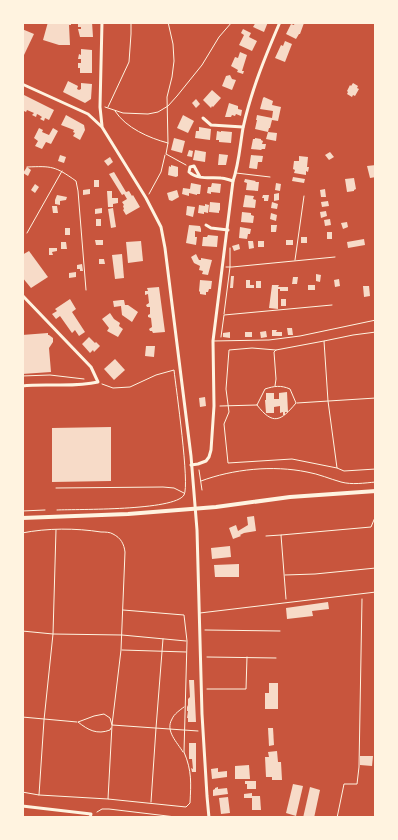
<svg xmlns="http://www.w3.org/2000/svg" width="398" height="840" font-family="Roboto,sans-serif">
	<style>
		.building { fill: #f7dbc8 }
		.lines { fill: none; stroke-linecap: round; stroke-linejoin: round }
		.path { stroke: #fff3e0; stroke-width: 1 }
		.service { stroke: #fff3e0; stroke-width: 1 }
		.minor { stroke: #fff3e0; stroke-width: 3 }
		.tertiary { stroke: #fff3e0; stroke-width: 4 }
	</style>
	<rect width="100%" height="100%" fill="#c8553d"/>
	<g class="building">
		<polygon points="48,22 71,22 71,25 69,25 70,45 59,45 43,40"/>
		<polygon points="78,22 92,22 93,37 80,37 78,29 81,29 81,27 78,27"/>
		<polygon points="256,22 268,22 264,32 253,27"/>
		<polygon points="295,22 304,23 300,34 299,34 296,39 286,34 291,24 294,25"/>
		<polygon points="22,29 34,34 24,55 22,54"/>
		<polygon points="243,29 251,33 249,37 257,41 252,51 239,45 244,35 241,33"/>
		<polygon points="285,41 292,44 285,62 275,58 281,45 283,46"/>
		<polygon points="81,49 92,50 92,73 80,73 80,68 78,68 78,63 81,63 81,59 78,59 79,54 81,55"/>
		<polygon points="240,52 247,55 242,71 244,71 243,74 237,72 238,70 231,66 235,57 238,58"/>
		<polygon points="230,75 232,79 236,80 232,90 222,86 226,76"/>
		<polygon points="68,81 78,86 77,89 79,90 81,89 81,83 92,84 91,99 85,103 63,92"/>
		<polygon points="353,83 358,86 357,88 359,89 355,96 353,95 352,97 347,94 348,92 347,91 350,85 351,86"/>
		<polygon points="212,90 221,98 213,107 212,106 211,108 203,100"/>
		<polygon points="22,94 54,110 49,120 45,118 44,121 40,119 42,117 39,115 37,114 36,117 32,115 34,113 27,110 26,112 22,110"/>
		<polygon points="264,97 273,101 272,105 281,107 278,121 272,120 270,128 269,128 268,132 255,129 257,120 256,120 257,115 272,118 273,111 260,109 263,98"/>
		<polygon points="196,99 200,104 196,108 192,103"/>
		<polygon points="229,103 238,106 238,109 242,110 241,116 236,114 235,116 232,115 231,117 225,117"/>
		<polygon points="66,115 84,125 85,130 80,140 73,136 75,133 73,132 74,130 61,125"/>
		<polygon points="183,115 194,121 188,133 177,128"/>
		<polygon points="199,127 211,129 210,140 195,138 196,131 199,131"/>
		<polygon points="39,128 43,130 42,132 49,135 53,128 58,131 51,144 46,142 42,149 35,146 38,141 34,138"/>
		<polygon points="217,131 221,132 221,131 232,132 231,143 219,142 219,140 216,140"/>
		<polygon points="268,132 277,133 276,141 266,139"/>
		<polygon points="174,138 185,141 182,153 171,150"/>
		<polygon points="255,138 261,139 261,140 263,141 262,144 266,144 265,149 262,149 261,150 251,149 253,139 255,139"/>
		<polygon points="189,150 193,151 192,157 187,156"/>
		<polygon points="195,150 206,152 205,162 193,160"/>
		<polygon points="330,152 334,157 329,160 325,155"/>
		<polygon points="219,154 228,155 226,165 218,165"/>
		<polygon points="60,155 66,157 64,163 58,161"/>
		<polygon points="251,155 263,156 262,162 258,162 257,169 249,168"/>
		<polygon points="299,156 308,157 307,167 309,167 308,172 306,171 306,175 294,173 295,170 293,169 294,161 299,161"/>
		<polygon points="110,157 113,162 108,166 104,161"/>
		<polygon points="171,165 178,167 178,176 176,177 168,175 169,166 171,167"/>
		<polygon points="376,165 376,177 370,178 367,166"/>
		<polygon points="27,167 31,170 28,176 23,173"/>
		<polygon points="114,172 126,192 129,191 132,196 133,195 140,207 126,215 123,210 124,209 123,206 124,205 122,202 127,199 124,194 122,195 109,174"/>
		<polygon points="293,177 305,179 304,183 292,181"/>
		<polygon points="354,178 356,189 354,190 354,191 347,192 345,179"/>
		<polygon points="245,179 256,181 255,182 259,182 258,191 246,190 247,183 244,182"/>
		<rect x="94" y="180" width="5" height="7"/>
		<polygon points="191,183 201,185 200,194 197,194 197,195 189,193 189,196 182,194 183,188 190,189"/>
		<polygon points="212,183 221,184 220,193 211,192 211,194 207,193 208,187 211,187"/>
		<polygon points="276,183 281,184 280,191 275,190"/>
		<polygon points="35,184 39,187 35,193 31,190"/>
		<polygon points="90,189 90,194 83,195 83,190"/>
		<polygon points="325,189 326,197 321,197 320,190"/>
		<polygon points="177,190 179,197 172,201 169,200 167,193"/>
		<polygon points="107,191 112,191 112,198 118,198 118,203 113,204 113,207 108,207"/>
		<polygon points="279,193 279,200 274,201 274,194"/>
		<polygon points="57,195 67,197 66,200 60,201 60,205 55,204 55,200"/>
		<polygon points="245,195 254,196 253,199 256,200 255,208 243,207"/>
		<polygon points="263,195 269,195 268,201 264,201 264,198 262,198"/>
		<polygon points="328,201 329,206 322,207 321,202"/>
		<polygon points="210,202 220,203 220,211 219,210 219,213 209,212"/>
		<polygon points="272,202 278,204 277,209 271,208"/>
		<polygon points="205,204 209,205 208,213 204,212 204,214 198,213 199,205 205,206"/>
		<polygon points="52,206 57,206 58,213 53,213"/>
		<polygon points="187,206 195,207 193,217 186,215"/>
		<polygon points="102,208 102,213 95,214 95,209"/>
		<polygon points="113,208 116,227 111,228 108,209"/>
		<polygon points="326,211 327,216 321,218 320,212"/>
		<polygon points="242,212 251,213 251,215 254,216 253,223 241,222"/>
		<polygon points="271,213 277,215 276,221 270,219"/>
		<rect x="96" y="219" width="5" height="7"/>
		<polygon points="330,219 331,225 325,226 324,220"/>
		<polygon points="347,222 348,227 343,229 341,223"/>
		<polygon points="189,225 200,226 201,229 201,232 195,231 195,237 197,237 196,245 186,243"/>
		<polygon points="271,225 277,225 276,232 271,232"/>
		<polygon points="240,227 251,229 250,234 248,234 247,239 239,238"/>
		<rect x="65" y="228" width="5" height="7"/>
		<rect x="327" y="232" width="5" height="7"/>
		<polygon points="208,235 218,236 217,247 202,246 203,237 207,237"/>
		<rect x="301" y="237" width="6" height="6"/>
		<polygon points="364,239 365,245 348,248 347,242"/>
		<polygon points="95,240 103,240 103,245 96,245"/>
		<rect x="286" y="240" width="7" height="5"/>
		<polygon points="141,241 143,261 128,263 126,242"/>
		<polygon points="248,241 253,241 254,248 249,249"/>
		<rect x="258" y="241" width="6" height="6"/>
		<polygon points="61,242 66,242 67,249 61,249"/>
		<polygon points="239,244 240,249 234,251 232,246"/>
		<polygon points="49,248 57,248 57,251 52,252 53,255 49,255"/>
		<polygon points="29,251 48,277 31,288 22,277 22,255"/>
		<polygon points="122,254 124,278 115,279 112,255"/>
		<polygon points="196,254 199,260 201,260 201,258 212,260 208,275 202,274 203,271 199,270 200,266 194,263 191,257"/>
		<polygon points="99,259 104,259 105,264 99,264"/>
		<polygon points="82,264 83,271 80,271 80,269 77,269 77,265"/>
		<polygon points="76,272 76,277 69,278 69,273"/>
		<polygon points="316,274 321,275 320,282 316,281"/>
		<polygon points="231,276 234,276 233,288 230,288"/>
		<polygon points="293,277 298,277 297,284 292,284"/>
		<polygon points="339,279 340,286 335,287 334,280"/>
		<polygon points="200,280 212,281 211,289 209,289 208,292 206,292 206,295 200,294 200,292 199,291"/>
		<polygon points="246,280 250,280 250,285 254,285 254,288 246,288"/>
		<rect x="256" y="281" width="5" height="7"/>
		<polygon points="272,285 279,285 278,287 288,287 288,291 280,291 280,289 278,289 278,309 269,308"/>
		<rect x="308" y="285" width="7" height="5"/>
		<polygon points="363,286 369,286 370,296 364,297"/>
		<polygon points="159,287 165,332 153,333 152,331 150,331 149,329 152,327 151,318 148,317 148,315 150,314 150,307 147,307 146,305 149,303 148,294 145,295 145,291 148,291 147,288"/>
		<polygon points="70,299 76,309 72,312 85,332 79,336 75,330 72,333 60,316 56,319 52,314 57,311 55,309"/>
		<rect x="281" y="299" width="5" height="7"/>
		<polygon points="121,300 124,300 125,305 128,305 138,312 132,322 122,315 121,306 114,307 113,301"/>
		<polygon points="110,313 114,319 120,323 119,326 123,329 118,337 107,331 109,328 102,319"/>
		<polygon points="287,328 292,328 293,335 288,335"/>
		<polygon points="272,330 277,330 276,332 282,332 282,336 272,336"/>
		<polygon points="266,331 267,337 261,338 260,332"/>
		<polygon points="230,332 230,338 223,337 223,333"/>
		<rect x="245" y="332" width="7" height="5"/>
		<polygon points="48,333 48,335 49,335 53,338 53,342 49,348 51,372 22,374 22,335"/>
		<polygon points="89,337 95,343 96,342 100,346 94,352 93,350 90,353 82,344"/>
		<polygon points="146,346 155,346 154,357 145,356"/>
		<polygon points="115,359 125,370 114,380 104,369"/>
		<polygon points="287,392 288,412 285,412 285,415 283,415 283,412 280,413 280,406 274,407 274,413 266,413 265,400 266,400 266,393 274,393 274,399 279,399 279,393"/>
		<polygon points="205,397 206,406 200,407 199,398"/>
		<polygon points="111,427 111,481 52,482 52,428"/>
		<polygon points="254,516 256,531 244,533 240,535 241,536 233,539 229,528 236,525 238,531 248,525 247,517"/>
		<polygon points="230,546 231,557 212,559 211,548"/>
		<polygon points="239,564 239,577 215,577 214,565"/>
		<polygon points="328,602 329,609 312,611 313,616 287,619 286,608"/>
		<polygon points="189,680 194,680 196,722 188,722 188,718 187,718 188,711 187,711 187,707 188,705 188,699 190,697"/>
		<polygon points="269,683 278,683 278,709 265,709 265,693 269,693"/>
		<polygon points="268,728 273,728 274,745 269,746"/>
		<polygon points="189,743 196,743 196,772 192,772 191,768 193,769 192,759 189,759"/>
		<polygon points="277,751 278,762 281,762 282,780 272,780 272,777 266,777 265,757 269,757 268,752"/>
		<polygon points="360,756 373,756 372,766 360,765"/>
		<polygon points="249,765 250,779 235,779 235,766"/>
		<polygon points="218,768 218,772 227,771 227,777 212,779 211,769"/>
		<polygon points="245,781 256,781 256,789 247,789 247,784 245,784"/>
		<polygon points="293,784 303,786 296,816 286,813"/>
		<polygon points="218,787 218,789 227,788 228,794 213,796 213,790 215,789 215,788"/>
		<polygon points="310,787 320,790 314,818 303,818"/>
		<polygon points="252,793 252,798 244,798 244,794"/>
		<polygon points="252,796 260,796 261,810 252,810"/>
		<polygon points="228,797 230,813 221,814 219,798"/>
	</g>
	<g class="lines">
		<g class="path">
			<polyline points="168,22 173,44 174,61 172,77 167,97 168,143"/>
			<polyline points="105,107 123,113 148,114 158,112 168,106 177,96 202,65 219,37 232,22"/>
			<polyline points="108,107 129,62 131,34 131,22"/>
			<path d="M 115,111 C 126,128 149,138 168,143 L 166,154 L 186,165"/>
			<path d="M 27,167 C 52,166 55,166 76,181 L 78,191 L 86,290"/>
			<polyline points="149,194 161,172 165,155"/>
			<polyline points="27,233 62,171"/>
			<polyline points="295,260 304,196"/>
			<polyline points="226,267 232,267 335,257"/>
			<polyline points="224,314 230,267 230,248"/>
			<polyline points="376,332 353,335 324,341 328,401 337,468 344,471 376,469"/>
			<polyline points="221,337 224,315 332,305"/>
			<polyline points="276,350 252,348 229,350 226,389 229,412 224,424 228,463 292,459 337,468"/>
			<polyline points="22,376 50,375 84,379"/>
			<polyline points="275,386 276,379 274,352 276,350 324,341"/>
			<polyline points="297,403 376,398"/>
			<path d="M 220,406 L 257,405 L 265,389 C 274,386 281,385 290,389 L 296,403 C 281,421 273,426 257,405"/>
			<polyline points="199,470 202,490"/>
			<path d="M 201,481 C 233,469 273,465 307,472 C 319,474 330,479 341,482 C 352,485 364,483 376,482"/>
			<polyline points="56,488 163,487 174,488 184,493"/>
			<path d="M 57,510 C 78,509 174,511 184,495 C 190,485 176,388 174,370 L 156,375 L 130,387 L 113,388 L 102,384"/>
			<polyline points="22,511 45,510"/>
			<polyline points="56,530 53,634 122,635 186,641"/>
			<path d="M 22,533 C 47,528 76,528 101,532 C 105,532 110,532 113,534 C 121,538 124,544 125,552 L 121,650 L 112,725 L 108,799 L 186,807 L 190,803 C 191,783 192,771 184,752 L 187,641 L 184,615 L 123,610"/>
			<polyline points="266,536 281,535"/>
			<polyline points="285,575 315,574 376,568"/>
			<polyline points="286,599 281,535 371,527 376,515"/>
			<polyline points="205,630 280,631"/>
			<polyline points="22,631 53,634 44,720 39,795 22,792"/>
			<polyline points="122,650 186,652"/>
			<polyline points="207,657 276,658"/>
			<polyline points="207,689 246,689 247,657"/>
			<polyline points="22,717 77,722"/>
			<path d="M 111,728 L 110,730 C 97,735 88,730 78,722 L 94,716 L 104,714 L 110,718 L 112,725 L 198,731"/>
			<path d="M 183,752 C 177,742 165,731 172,719 C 174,714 180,710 184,707"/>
			<polyline points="39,795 108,799"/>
			<polyline points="151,802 156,728 163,639"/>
			<polyline points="97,812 102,809 109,809 184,818"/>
			<polyline points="337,818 344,784 357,784 359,767 362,599"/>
		</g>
		<g class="service">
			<polyline points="236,173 270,177"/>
			<polyline points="213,341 269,340 300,336 376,320"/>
			<polyline points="200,613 376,592"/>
		</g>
		<g class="minor">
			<polyline points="102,22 100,107 102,126"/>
			<polyline points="22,84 88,114 102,127 146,198 161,227 165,248 191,456 197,530 202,714 207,796 209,818"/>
			<polyline points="203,118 211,125 243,127"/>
			<path d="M 200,177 L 194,166 L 190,167 L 189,172 C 198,180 210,177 221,178 C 225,178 229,180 233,181"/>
			<polyline points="206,225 211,228 228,230"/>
			<path d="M 22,295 L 91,367 L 98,382 C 73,388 48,383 22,386"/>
			<path d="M 191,465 L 198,464 L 206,461 L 209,457 L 211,450 L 214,406 L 213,341 L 233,181 C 239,164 240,145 243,128 C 251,91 265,57 280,22"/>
			<polyline points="22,806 91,814 90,818"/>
		</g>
		<polyline class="tertiary" points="22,518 128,514 216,507 290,497 376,491"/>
	</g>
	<rect width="398" height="840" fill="none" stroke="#fff3e0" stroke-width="48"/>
</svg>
